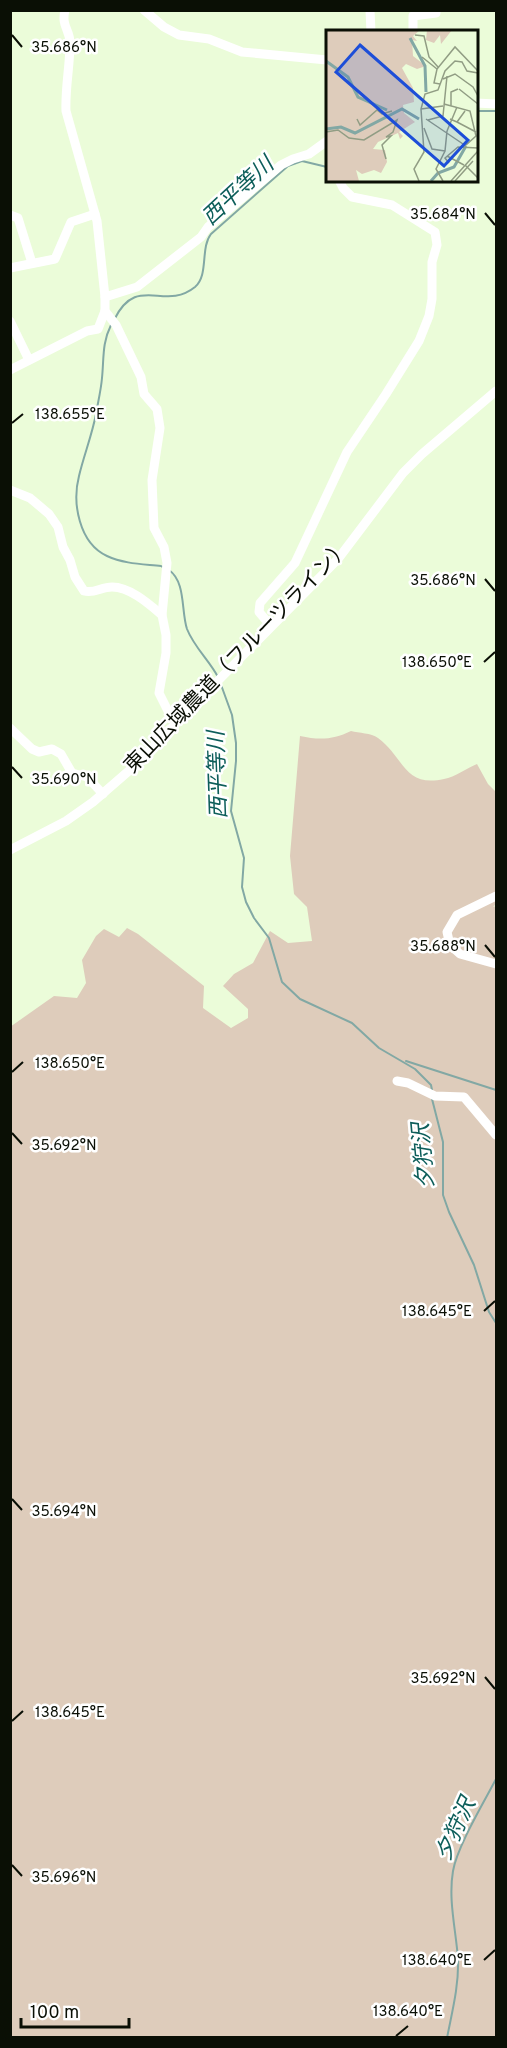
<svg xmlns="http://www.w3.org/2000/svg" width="507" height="2048" font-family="Overpass,'Noto Sans JP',sans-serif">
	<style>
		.green { fill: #deccbb }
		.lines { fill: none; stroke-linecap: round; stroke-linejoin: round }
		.stream { stroke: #82a8a4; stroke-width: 2 }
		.minor { stroke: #fff; stroke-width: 9 }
		.ticks { fill: none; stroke: #0a0f05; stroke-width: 2 }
		.labels { text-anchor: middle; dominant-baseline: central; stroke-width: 5; stroke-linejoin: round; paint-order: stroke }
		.street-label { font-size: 21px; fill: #0a0f05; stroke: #fff }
		.water-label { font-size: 22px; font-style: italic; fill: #0d5e5a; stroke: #fff }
		.inset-river { fill: none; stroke: #82a8a4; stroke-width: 3 }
		.inset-road { fill: none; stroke: #919d84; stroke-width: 1.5 }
		.view { fill: #1d4ed8; fill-opacity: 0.15; stroke: #1d4ed8; stroke-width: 3 }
		.inset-edge { fill: none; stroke: #0a0f05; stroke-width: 3 }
		.ticks-label { font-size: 15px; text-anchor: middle; fill: #0a0f05; stroke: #fff; stroke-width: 5; stroke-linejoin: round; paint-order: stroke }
	</style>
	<rect width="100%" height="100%" fill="#ebfcd9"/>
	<path class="green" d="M 351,731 C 359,733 371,733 378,738 C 404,757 404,788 444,779 C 455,777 467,768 477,764 L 488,784 L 496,792 L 496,904 L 493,907 L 496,906 L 496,2037 L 11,2037 L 10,1027 L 54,996 L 77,998 L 86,983 L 82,960 L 96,936 L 104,929 L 119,937 L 127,928 L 138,934 L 204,986 L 203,1008 L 231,1028 L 248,1018 L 248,1009 L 223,986 L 234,974 L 253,963 L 270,931 L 288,943 L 312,941 L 307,907 L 294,894 L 290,856 L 300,736 C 319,740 333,740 351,731 Z"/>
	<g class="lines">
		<g class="stream">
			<polyline points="476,111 496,111"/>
			<path d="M 114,320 C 137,273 164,312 195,287 C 209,275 200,248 211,234 L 288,166 L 302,161 L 327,167"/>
			<path d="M 111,325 C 102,343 104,358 102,378 C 101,390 98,402 96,414 C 92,435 84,455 79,476 C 72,503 79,543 107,556 C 124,564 143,564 161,566 L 164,568"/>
			<path d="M 169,570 C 186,582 181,611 187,629 C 194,647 209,660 218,677"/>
			<polyline points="220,682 232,715 236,743 236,761 231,811 244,858 242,887 246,902 254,918 269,938 282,982 300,999 352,1023 379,1048 415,1069 431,1085 432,1090"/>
			<polyline points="406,1061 496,1090"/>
			<polyline points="432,1099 443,1142 443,1195 449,1212 474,1265 489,1312 496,1323"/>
			<path d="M 447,2038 C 452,2012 459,1986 458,1959 C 456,1930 448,1900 453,1871 C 457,1847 484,1802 496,1779"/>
		</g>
		<g class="minor">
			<path d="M 65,10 C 61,27 70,29 70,43 C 70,66 65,88 66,111 L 97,221 L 105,297 L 105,311 L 116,325 L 141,377 L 144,394 L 157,409 L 160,428 L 152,480 L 154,528 L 164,547 L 167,563 L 162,615 L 166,635 L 166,653 L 159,693 L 170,715"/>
			<polyline points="144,10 164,27 179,35 209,39 242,52 327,60"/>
			<polyline points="370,10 371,32"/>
			<polyline points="413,32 413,16 436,13 436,10"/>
			<polyline points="476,103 496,104"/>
			<polyline points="10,215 18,218 32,263"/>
			<polyline points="10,268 55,259 71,222 95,214"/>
			<polyline points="105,297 137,287 201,237 208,227 281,165 293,159 309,154 327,141"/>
			<polyline points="10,321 29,360"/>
			<polyline points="10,370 87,331 98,329 105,311"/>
			<path d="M 10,490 L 30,498 L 49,514 L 58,527 L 63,547 L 70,560 L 75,577 L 84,591 C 94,594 101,587 112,587 C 130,587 149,604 162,615"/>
			<polyline points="271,626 259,612 260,603 295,563 347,452 386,394 419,341 429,316 432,299 432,262 437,245 435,232 392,205 352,197 343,188 339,180"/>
			<polyline points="10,728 32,749 39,752 52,749 61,754 72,773 87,777 103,794"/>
			<polyline points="10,850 66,821 93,802 131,769 338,559 403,473 422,454 496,391"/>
			<polyline points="496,896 457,915 447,932 450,945 460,954 496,964"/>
			<polyline points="397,1081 408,1083 435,1096 464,1097 496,1135"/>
		</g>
	</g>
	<path class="ticks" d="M 12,35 L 22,47M 485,213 L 495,225M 12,423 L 23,414M 485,579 L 495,591M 484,662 L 495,652M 12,767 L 22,778M 485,945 L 495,957M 12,1072 L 23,1062M 12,1133 L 22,1144M 484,1311 L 495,1301M 12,1499 L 22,1510M 485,1677 L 495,1689M 12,1721 L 23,1711M 12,1865 L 22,1876M 484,1960 L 495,1950M 396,2036 L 408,2026"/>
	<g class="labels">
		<g class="street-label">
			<text transform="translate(238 657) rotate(-46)">東山広域農道（フルーツライン）</text>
		</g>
		<g class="water-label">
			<text transform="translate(239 192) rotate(-43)">西平等川</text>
			<text transform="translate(219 775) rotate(-92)">西平等川</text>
			<text transform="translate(425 1156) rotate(-95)">夕狩沢</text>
			<text transform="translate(457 1830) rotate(-66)">夕狩沢</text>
		</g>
	</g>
	<g transform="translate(326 30)">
		<rect width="152" height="152" fill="#ebfcd9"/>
		<path d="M 0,0 L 94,0 L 87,6 L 91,11 L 86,10 L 87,26 L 100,36 L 91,39 L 80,34 L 76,38 L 87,58 L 88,72 L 77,75 L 78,83 L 89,92 L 73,102 L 77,106 L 74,109 L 72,103 L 52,112 L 47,119 L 59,120 L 61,132 L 55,143 L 48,140 L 36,144 L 30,140 L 33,151 L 0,151 ZM 101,0 L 126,0 L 115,14 L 114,5 L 108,13 L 100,10 Z" fill="#deccbb"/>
		<path class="inset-river" d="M 84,8 L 99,36 L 100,62M 0,31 L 22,47 L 32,67 L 61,80M 0,99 L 15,97 L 29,103 L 76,79 L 93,89M 105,151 L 112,143 L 128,137 L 140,116"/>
		<path class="inset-road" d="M 89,5 L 98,6 L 103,27 L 112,37M 96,27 L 111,39M 117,49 L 129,44 L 147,57 L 152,66M 114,54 L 108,53 L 111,39 L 129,17 L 152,41M 133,59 L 152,74M 118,74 L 144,81 L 150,106 L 140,115M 125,76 L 125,62 L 132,59M 95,79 L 117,76M 31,89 L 34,95 L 51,80 L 56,84 L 66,81M 100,89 L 140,116M 124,89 L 131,92 L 139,81M 102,90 L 117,86 L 121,46M 131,92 L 150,102M 98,98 L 106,119 L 119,121M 121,101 L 131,77M 0,102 L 12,100 L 23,108 L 38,110 L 71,90 L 67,102 L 60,107 L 65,106 L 56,115 L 60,129M 121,126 L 138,135M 123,133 L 119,128 L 132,117 L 152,118M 139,135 L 152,148M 93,151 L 88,139 L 98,122 L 95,79 L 99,64 L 112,60 L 119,41 L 129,31 L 136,32 L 141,41 L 152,43M 117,151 L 110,139 L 119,121 L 121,101M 125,151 L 152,121M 129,151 L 147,131"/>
		<path class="view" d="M 34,15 L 142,110 L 118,136 L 10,42 Z"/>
		<rect width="152" height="152" class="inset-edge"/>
	</g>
	<g class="ticks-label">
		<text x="64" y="52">35.686°N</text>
		<text x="443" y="219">35.684°N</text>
		<text x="70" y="419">138.655°E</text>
		<text x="443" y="585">35.686°N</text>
		<text x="437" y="667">138.650°E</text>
		<text x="64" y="784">35.690°N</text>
		<text x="443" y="951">35.688°N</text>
		<text x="70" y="1068">138.650°E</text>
		<text x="64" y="1150">35.692°N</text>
		<text x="437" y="1316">138.645°E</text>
		<text x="64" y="1516">35.694°N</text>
		<text x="443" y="1683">35.692°N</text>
		<text x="70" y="1717">138.645°E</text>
		<text x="64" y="1882">35.696°N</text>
		<text x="437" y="1965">138.640°E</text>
		<text x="408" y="2016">138.640°E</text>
	</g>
	<rect width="507" height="2048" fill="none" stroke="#0a0f05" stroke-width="24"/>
	<path d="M21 2018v9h108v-9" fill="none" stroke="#0a0f05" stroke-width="3"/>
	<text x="30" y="2018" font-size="18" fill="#0a0f05" stroke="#ffffff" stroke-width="4.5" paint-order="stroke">100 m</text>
</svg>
